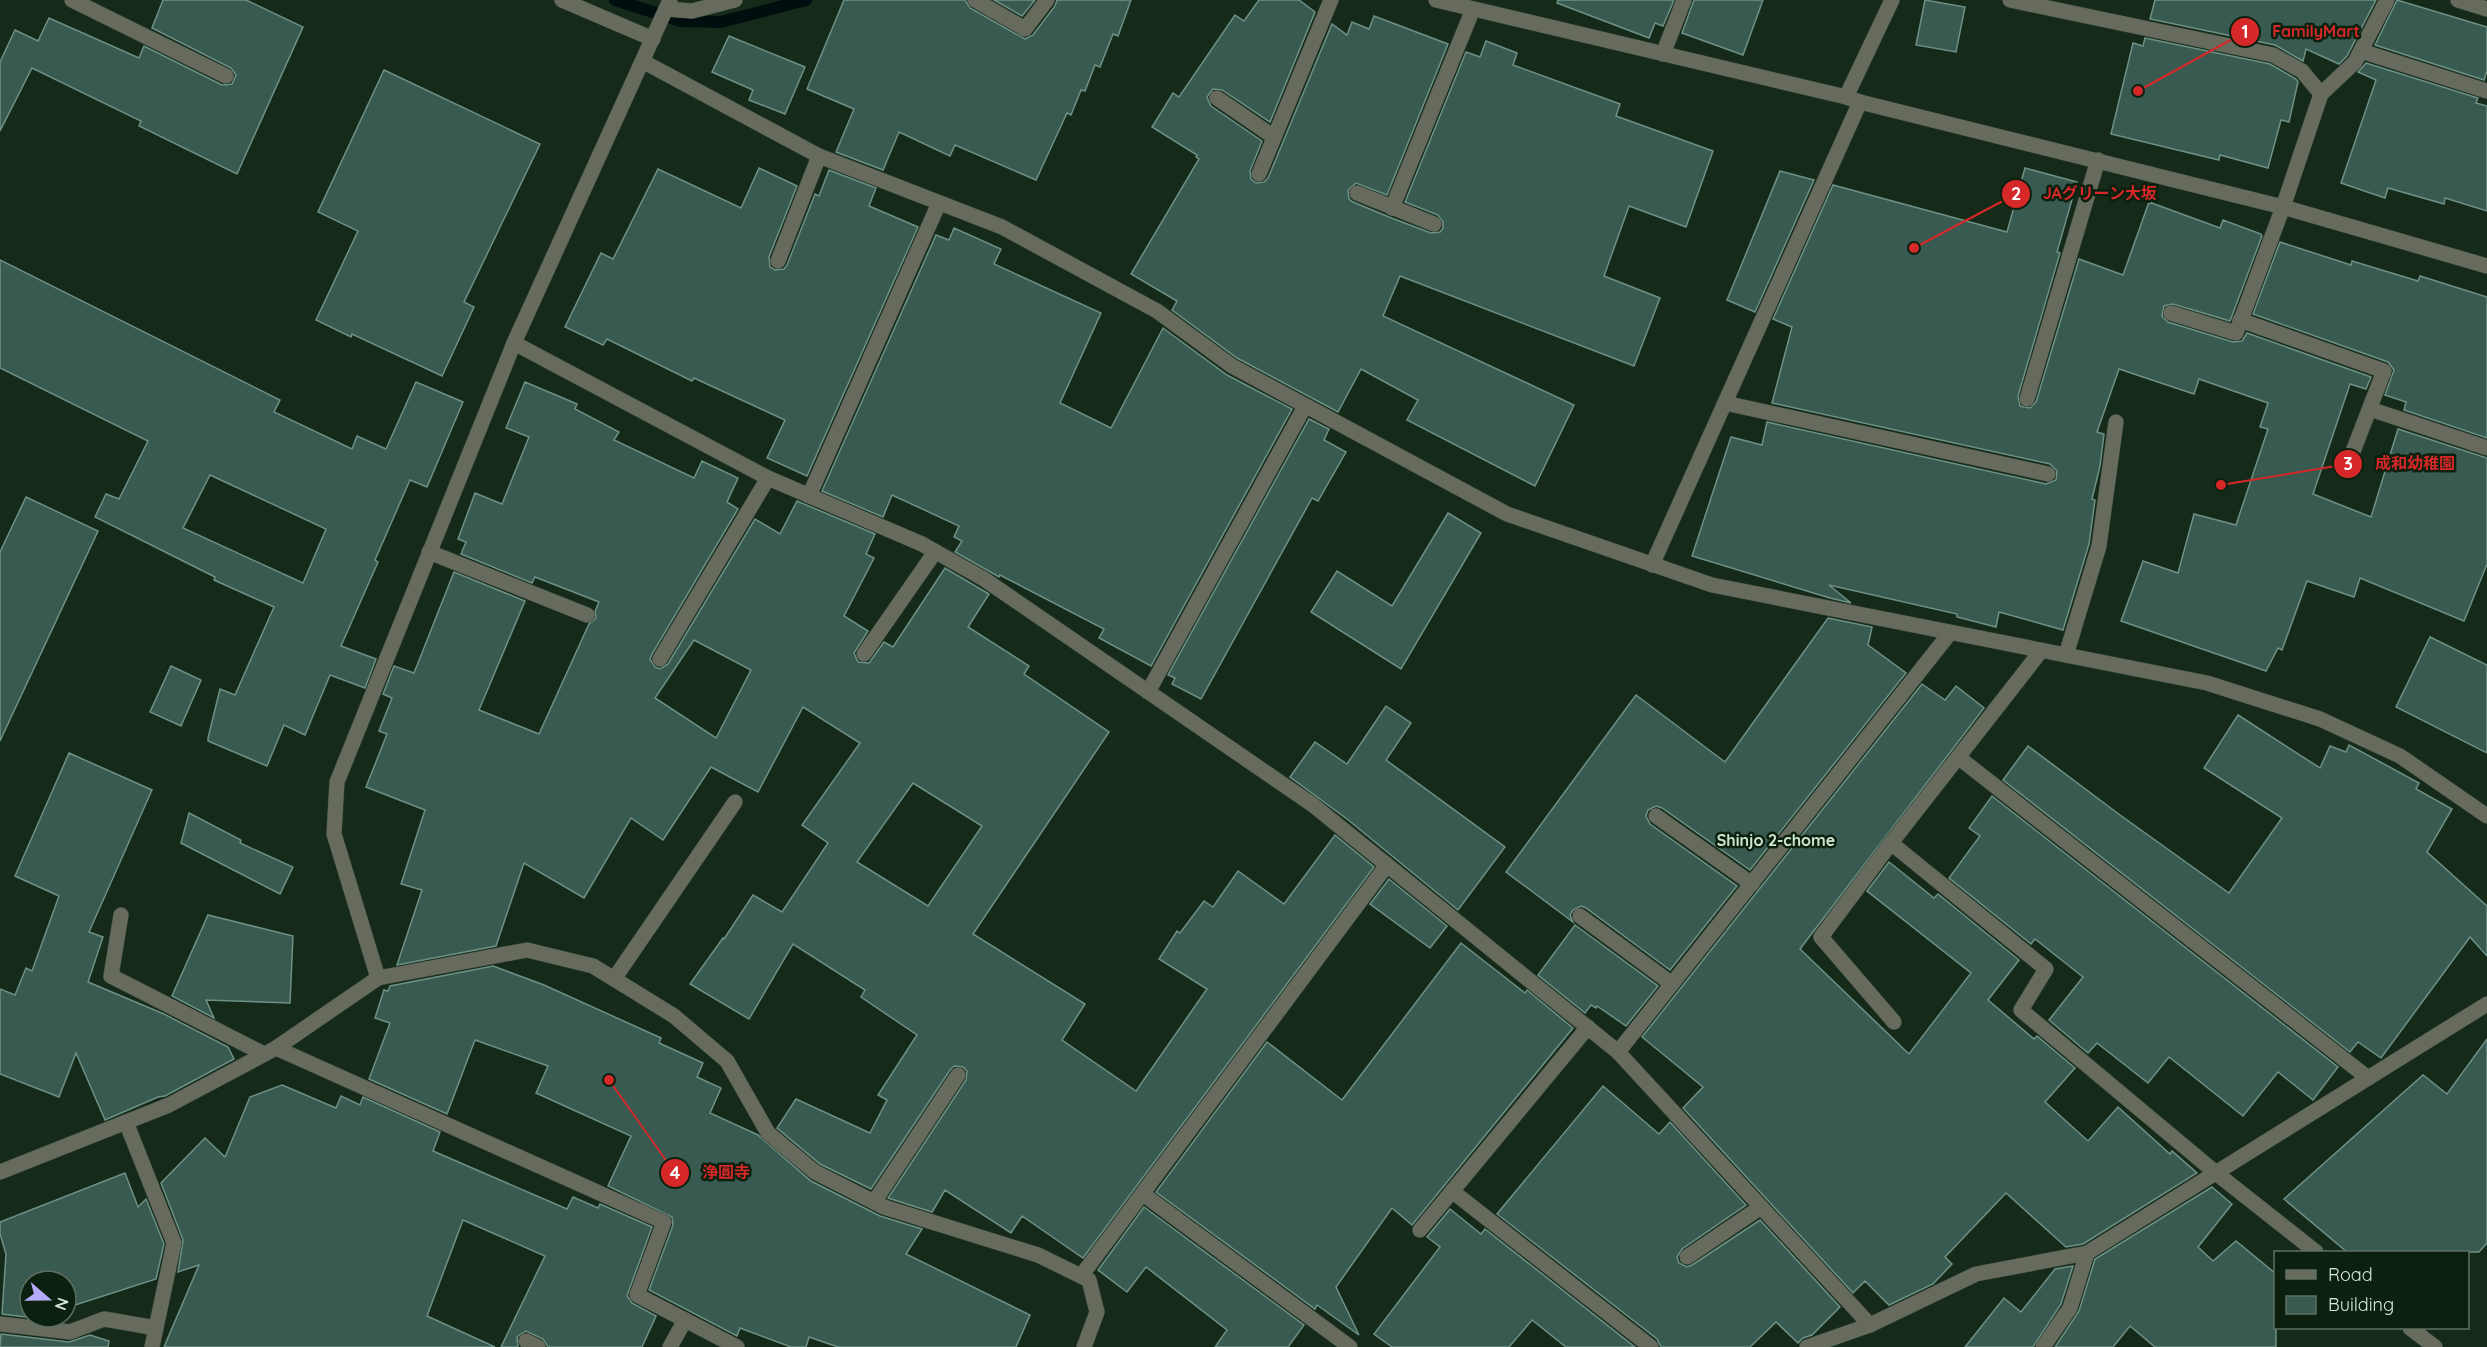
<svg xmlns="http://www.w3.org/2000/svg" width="2487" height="1347" font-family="Quicksand,'Noto Sans JP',sans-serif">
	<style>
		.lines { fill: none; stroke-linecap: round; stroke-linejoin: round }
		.stream { stroke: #010e10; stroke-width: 12 }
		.building { fill: #385a51; stroke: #6e9187; stroke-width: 1.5; fill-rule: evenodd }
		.minor-casing { stroke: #314433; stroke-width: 16 }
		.minor { stroke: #676b5e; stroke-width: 15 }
		.labels { text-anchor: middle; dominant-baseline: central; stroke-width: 5; stroke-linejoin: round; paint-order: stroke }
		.neighbourhood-label { font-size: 16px; font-weight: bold; fill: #cee8d0; stroke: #0c200f }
		.leader { fill: none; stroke: #d62828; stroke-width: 2 }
		.callout-dot { fill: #d62828; stroke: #0c200f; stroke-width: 2 }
		.mark-label { font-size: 18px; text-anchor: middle; font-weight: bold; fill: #fff }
		.callout-label { font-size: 16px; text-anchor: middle; font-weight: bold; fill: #d62828; stroke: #0c200f; stroke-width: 5; stroke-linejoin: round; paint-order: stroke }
	</style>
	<rect width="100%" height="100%" fill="#152a18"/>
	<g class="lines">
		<polyline class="stream" points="615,0 681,21 721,22 806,0"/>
	</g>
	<g class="building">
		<polygon points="163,0 246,0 303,27 237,174 139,126 141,121 32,68 0,131 0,62 15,30 38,41 49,18 139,58 144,46 222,85 232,84 236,75 231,68 152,28"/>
		<polygon points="844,0 965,0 970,8 1025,39 1033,35 1055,6 1057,0 1131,0 1118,36 1113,34 1100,67 1095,65 1085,91 1081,90 1071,115 1067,113 1036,180 955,145 950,156 899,132 883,170 836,152 854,109 807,89"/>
		<polygon points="994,0 1035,0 1022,16"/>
		<polygon points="1259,0 1299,0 1315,12 1270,122 1222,90 1213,89 1207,97 1211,106 1262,141 1250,171 1251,179 1256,183 1264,182 1268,178 1332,24 1347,35 1352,22 1369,29 1374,16 1448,44 1387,195 1356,183 1348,190 1349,199 1353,202 1389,217 1431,233 1440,232 1443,228 1443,222 1438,215 1405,202 1466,52 1480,57 1486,41 1517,53 1513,65 1620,104 1616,116 1713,151 1686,227 1629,206 1604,276 1660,298 1634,366 1400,276 1383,316 1574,405 1535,486 1407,420 1418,400 1361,369 1338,412 1237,358 1172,310 1177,301 1131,274 1199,159 1196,157 1197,155 1152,127 1173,93 1179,97 1235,15 1244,21"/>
		<polygon points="1558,0 1674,0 1663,26 1655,23 1649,38 1557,3"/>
		<polygon points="1694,0 1763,0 1743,55 1682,33"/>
		<polygon points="1925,0 1965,7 1956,52 1916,45"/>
		<polygon points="2155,0 2376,0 2347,56 2339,64 2306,49 2303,61 2275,45 2150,19"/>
		<polygon points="2397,0 2487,27 2487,71 2484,80 2375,45"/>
		<polygon points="729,36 805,67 785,114 749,100 753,90 712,72"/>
		<polygon points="2145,38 2270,64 2296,79 2298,82 2289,122 2281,120 2268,168 2220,155 2219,160 2111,134 2133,43 2143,46"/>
		<polygon points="2366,63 2478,98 2476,103 2487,106 2487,211 2445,198 2444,204 2388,188 2385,198 2341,183 2376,80 2358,72"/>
		<polygon points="384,70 540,144 464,302 474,307 442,376 352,334 351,337 316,320 358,231 318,212"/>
		<polygon points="759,168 797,186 769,257 770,267 775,270 784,269 787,265 815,194 819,196 829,170 876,188 869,206 918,227 807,476 767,458 785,420 694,378 692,381 607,339 603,345 565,327 601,253 613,259 658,169 741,208"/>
		<polygon points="2025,168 2077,182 2057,252 2060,253 2018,396 2020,406 2030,408 2036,402 2079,259 2123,275 2149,202 2220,228 2223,220 2261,234 2262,236 2230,321 2173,304 2164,306 2162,316 2168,322 2233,342 2242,341 2247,333 2371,377 2366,389 2350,384 2313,494 2371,517 2398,429 2487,458 2487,564 2464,621 2360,578 2354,597 2307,581 2282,650 2278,648 2266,671 2121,621 2143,561 2178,573 2194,514 2236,525 2268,429 2260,427 2268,403 2199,379 2194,394 2119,369 2097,432 2104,434 2100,466 2092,499 2095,500 2089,544 2063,630 1999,612 1996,627 1957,617 1957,614 1829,585 1851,603 1830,598 1692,556 1731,437 1762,445 1767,422 2046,484 2056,480 2057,471 2050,464 1772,403 1792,327 1773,319 1833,185 2007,232"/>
		<polygon points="1780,171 1814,180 1755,312 1727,300"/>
		<polygon points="954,228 1001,249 994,264 1101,313 1060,403 1111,428 1163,328 1227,375 1292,409 1151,666 1099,638 1104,629 1000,575 999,577 955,552 962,541 954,537 959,526 892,495 883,517 822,491 936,235 949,240"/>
		<polygon points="2280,242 2351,265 2352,261 2418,281 2420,276 2487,297 2487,438 2404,410 2406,402 2385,395 2394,370 2388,362 2253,314"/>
		<path d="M 0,260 L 280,400 L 274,412 L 352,449 L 357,436 L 386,449 L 416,382 L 463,402 L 427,487 L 410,480 L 375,560 L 378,562 L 341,646 L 376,659 L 365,688 L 330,675 L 305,735 L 284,725 L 267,766 L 208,741 L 208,738 L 220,689 L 235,695 L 274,607 L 214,580 L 215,577 L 95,517 L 106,494 L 119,499 L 148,441 L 0,368 ZM 210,475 L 326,529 L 303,583 L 183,528 Z"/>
		<path d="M 525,382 L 577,404 L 575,409 L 619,432 L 614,440 L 694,478 L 702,461 L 738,478 L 727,502 L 738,509 L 652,654 L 650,659 L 655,667 L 660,669 L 668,664 L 755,519 L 780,534 L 797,501 L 875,534 L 866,554 L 874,558 L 844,616 L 868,631 L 854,653 L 858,662 L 869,663 L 884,642 L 893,647 L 945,568 L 989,594 L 968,627 L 1029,666 L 1024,674 L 1109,732 L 973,934 L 1085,1004 L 1062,1040 L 1136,1091 L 1207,989 L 1159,959 L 1177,931 L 1180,933 L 1204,901 L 1213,907 L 1238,871 L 1284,904 L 1335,835 L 1374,867 L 1083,1258 L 1022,1216 L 1011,1233 L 945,1190 L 932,1212 L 888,1198 L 966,1080 L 967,1071 L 963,1067 L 954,1066 L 950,1070 L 871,1189 L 820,1164 L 777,1128 L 796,1099 L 870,1133 L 887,1100 L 878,1095 L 917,1035 L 861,997 L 865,990 L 793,944 L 749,1019 L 690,984 L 723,938 L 724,939 L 753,895 L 782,912 L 828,843 L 802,825 L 860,743 L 803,707 L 758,792 L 711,767 L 663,840 L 631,818 L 584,898 L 524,863 L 496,946 L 397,965 L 422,890 L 401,884 L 425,810 L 366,787 L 387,734 L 379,731 L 392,698 L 383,694 L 394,666 L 414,673 L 454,572 L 525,601 L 479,710 L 539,734 L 589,624 L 596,618 L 595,611 L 599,602 L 535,577 L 532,583 L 461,554 L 466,542 L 458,539 L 475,493 L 502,504 L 529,437 L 506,428 ZM 694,640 L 751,670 L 716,738 L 655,698 ZM 913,783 L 982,826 L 928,906 L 857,862 Z"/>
		<polygon points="1309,419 1329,429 1324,440 1346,452 1318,501 1312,498 1201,699 1172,684 1175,678 1168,675"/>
		<polygon points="26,497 98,531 0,741 0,552"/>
		<polygon points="1448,513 1481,533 1401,669 1311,612 1337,571 1392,606"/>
		<polygon points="1828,618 1872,627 1868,645 1906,673 1750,870 1662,808 1656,806 1648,810 1646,816 1650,824 1737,886 1670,970 1586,908 1581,906 1573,910 1570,915 1573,922 1506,872 1636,695 1725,762"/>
		<polygon points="2430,637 2487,665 2487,753 2396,707"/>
		<polygon points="171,666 201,680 181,726 150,712"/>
		<polygon points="1922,684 1945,700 1956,686 1984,708 1800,949 1909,1054 1971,973 1867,891 1889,862 1934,898 1938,894 2019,960 1988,1000 2034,1039 2037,1036 2075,1068 2045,1102 2088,1141 2118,1107 2170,1154 2172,1151 2197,1173 2083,1244 2066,1247 2006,1193 1945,1257 1952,1264 1933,1284 1889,1305 1865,1281 1853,1293 1683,1108 1703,1087 1642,1037"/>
		<polygon points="1386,706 1411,723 1386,760 1505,847 1458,910 1347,819 1290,777 1315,742 1347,764"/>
		<polygon points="2238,715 2320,768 2330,746 2346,752 2349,745 2419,783 2416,789 2452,809 2427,852 2487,906 2487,956 2470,937 2381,1058 2358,1042 2350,1052 2003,780 2028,746 2120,815 2229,893 2282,818 2204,768"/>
		<polygon points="69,753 152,790 89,932 103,937 88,982 164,1014 228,1047 234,1059 165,1096 158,1097 105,1120 76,1053 59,1097 0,1074 0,989 15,995 26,968 32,971 59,896 15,876"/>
		<polygon points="1992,796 2338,1067 2313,1100 2278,1072 2243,1116 2169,1057 2148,1083 2097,1043 2088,1053 2049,1020 2083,977 2035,939 2031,944 1949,878 1980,836 1969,828"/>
		<polygon points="189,813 241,840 240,843 293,867 280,894 181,843"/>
		<polygon points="1389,879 1447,926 1430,948 1370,904"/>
		<polygon points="208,915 293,936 290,1003 206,1000 214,1018 172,996"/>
		<polygon points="1575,925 1658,986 1626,1026 1597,1006 1596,1008 1591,1005 1585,1013 1538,975"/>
		<polygon points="1461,943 1525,993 1527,990 1573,1028 1412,1225 1392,1208 1336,1287 1359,1335 1317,1305 1315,1309 1156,1192 1267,1042 1342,1100"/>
		<polygon points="493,966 544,985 661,1038 659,1043 703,1063 697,1077 721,1088 710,1113 758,1135 811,1181 880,1216 922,1229 906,1254 1030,1315 1016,1347 838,1347 809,1337 806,1347 791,1347 740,1328 737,1336 649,1290 673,1225 672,1217 608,1186 631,1136 536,1093 548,1066 475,1040 447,1114 369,1079 390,1023 375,1018 384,990 388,991 390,986"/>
		<polygon points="2487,1039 2487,1243 2479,1252 2347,1252 2284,1199 2423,1075 2447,1094"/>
		<polygon points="282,1085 336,1108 341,1096 360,1105 363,1097 440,1132 433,1151 567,1209 573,1197 598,1208 600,1204 652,1227 627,1296 632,1303 656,1316 642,1347 548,1347 543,1339 526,1331 517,1337 518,1347 501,1347 545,1256 463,1220 427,1316 495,1347 164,1347 199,1265 178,1272 183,1240 161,1183 205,1138 225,1157 250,1097"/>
		<polygon points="1603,1086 1659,1134 1670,1122 1746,1205 1682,1249 1677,1257 1679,1263 1687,1267 1692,1265 1760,1220 1840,1307 1812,1335 1803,1338 1798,1343 1776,1322 1750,1347 1661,1347 1657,1339 1497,1214"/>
		<polygon points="125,1173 138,1207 146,1199 164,1244 156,1279 66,1308 66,1281 30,1281 30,1317 42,1319 2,1314 6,1254 0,1234 0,1222"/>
		<polygon points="2212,1187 2232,1204 2198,1247 2213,1261 2236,1241 2276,1274 2276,1347 2155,1347 2130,1326 2113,1347 2055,1347 2079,1311 2095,1259"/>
		<polygon points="1144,1207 1304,1325 1288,1347 1215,1347 1227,1330 1146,1267 1127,1292 1098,1270"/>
		<polygon points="1450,1209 1481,1234 1485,1229 1635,1347 1566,1347 1532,1320 1509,1347 1392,1347 1374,1334 1440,1247 1427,1237"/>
		<polygon points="2073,1266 2061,1304 2033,1347 1965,1347 2004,1298 2021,1312 2055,1269"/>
		<polygon points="1,1334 69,1342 90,1335 109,1341 108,1347 0,1347"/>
	</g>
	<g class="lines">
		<defs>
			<g id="minor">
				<polyline points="72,0 226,76"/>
				<polyline points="562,0 653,39"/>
				<polyline points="975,0 1025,29 1047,0"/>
				<polyline points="1436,0 1846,97 1860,102 2283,207 2487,266"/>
				<polyline points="2010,0 2273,55 2302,71 2321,94"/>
				<polyline points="2458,0 2487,9"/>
				<polyline points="667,9 692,11 735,0"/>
				<polyline points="2361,51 2487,91"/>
				<polyline points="1663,54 1684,0"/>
				<polyline points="644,62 819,156 1002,227 1157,311 1232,366 1507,514 1712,585 2207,683 2320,719 2400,756 2487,816"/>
				<polyline points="1846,97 1892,0"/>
				<polyline points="1217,98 1274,137"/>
				<polyline points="1259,174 1331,0"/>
				<polyline points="1357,193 1434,224"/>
				<polyline points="1392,208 1473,9"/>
				<polyline points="778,261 819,156"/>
				<polyline points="2171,313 2236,333 2283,207 2321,94 2355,62 2387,0"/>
				<polyline points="2240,320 2384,371 2347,467"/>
				<polyline points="514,343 768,478 922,544 984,579 1313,805 1618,1052 1870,1325"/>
				<polyline points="2027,399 2098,160"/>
				<polyline points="1725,403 2048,474"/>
				<polyline points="2370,409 2487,448"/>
				<polyline points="809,496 939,203"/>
				<polyline points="429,552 587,615"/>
				<polyline points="1652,565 1860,102"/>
				<polyline points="864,654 935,552"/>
				<polyline points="2066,655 2099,546 2116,422"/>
				<polyline points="660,659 768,478"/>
				<polyline points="1148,692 1305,406"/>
				<polyline points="1958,757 2368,1078"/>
				<polyline points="1656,816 1752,884"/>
				<polyline points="1891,843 2046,969 2021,1010 2216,1173 2316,1252"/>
				<polyline points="121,915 111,976 264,1054"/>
				<polyline points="1580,916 1672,984"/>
				<polyline points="378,978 334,834 337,782 514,343 670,0"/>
				<polyline points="614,979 735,802"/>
				<polyline points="1894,1022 1821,937 1891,843 2041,651"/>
				<polyline points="276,1048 664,1222 637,1295 737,1347"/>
				<polyline points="1618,1052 1950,633"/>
				<polyline points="126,1122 174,1243 152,1347"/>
				<polyline points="0,1172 169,1105 276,1048 378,978 527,950 593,966 674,1016 727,1061 768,1133 815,1172 884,1207 1038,1255 1089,1280 1097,1312 1084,1347"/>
				<polyline points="1452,1191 1651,1347"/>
				<polyline points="1143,1194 1350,1347"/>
				<polyline points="874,1202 958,1075"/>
				<polyline points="1420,1230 1588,1027"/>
				<polyline points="1687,1257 1761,1207"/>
				<polyline points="1081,1276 1387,865"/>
				<polyline points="0,1324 70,1332 104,1319 156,1328"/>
				<polyline points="2410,1328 2435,1347"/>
				<polyline points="526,1341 538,1347"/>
				<polyline points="670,1347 685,1320"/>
				<polyline points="1807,1347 1870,1325 1976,1274 2087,1253 2487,1004"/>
				<polyline points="2043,1347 2070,1308 2087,1253"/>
			</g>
		</defs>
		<use href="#minor" class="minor-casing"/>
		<use href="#minor" class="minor"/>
	</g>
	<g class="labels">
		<g class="neighbourhood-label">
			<text x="1776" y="840">Shinjo 2-chome</text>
		</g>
	</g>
	<path class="leader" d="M2138 91L2245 32M1914 248L2016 194M2221 485L2348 464M609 1080L675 1173"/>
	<g class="callout-dot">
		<circle cx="2138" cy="91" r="6"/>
		<circle cx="1914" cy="248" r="6"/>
		<circle cx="2221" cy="485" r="6"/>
		<circle cx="609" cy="1080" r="6"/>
		<circle cx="2245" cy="32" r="15"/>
		<circle cx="2016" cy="194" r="15"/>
		<circle cx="2348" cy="464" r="15"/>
		<circle cx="675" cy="1173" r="15"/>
	</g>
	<g class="mark-label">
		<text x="2245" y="38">1</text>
		<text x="2016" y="200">2</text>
		<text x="2348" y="470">3</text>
		<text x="675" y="1179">4</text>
	</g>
	<g class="callout-label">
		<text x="2316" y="37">FamilyMart</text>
		<text x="2100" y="199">JAグリーン大坂</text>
		<text x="2415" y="469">成和幼稚園</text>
		<text x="726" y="1178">浄圓寺</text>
	</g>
	<rect x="2274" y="1251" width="195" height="78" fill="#0c200f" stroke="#5e7061" stroke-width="1.5"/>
	<rect x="2286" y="1270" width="30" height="9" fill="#676b5e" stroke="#5e7061" stroke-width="1.5"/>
	<text x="2328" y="1281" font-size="18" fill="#dae7db">Road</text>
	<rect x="2286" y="1296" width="30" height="18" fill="#385a51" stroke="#5e7061" stroke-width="1.5"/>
	<text x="2328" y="1311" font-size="18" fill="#dae7db">Building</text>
	<g transform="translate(48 1299) rotate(110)"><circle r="28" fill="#0c200f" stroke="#5e7061" stroke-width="1.5"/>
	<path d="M0-4.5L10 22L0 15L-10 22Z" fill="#b4acf9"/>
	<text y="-9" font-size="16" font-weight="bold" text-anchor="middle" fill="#dae7db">N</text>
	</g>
</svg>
